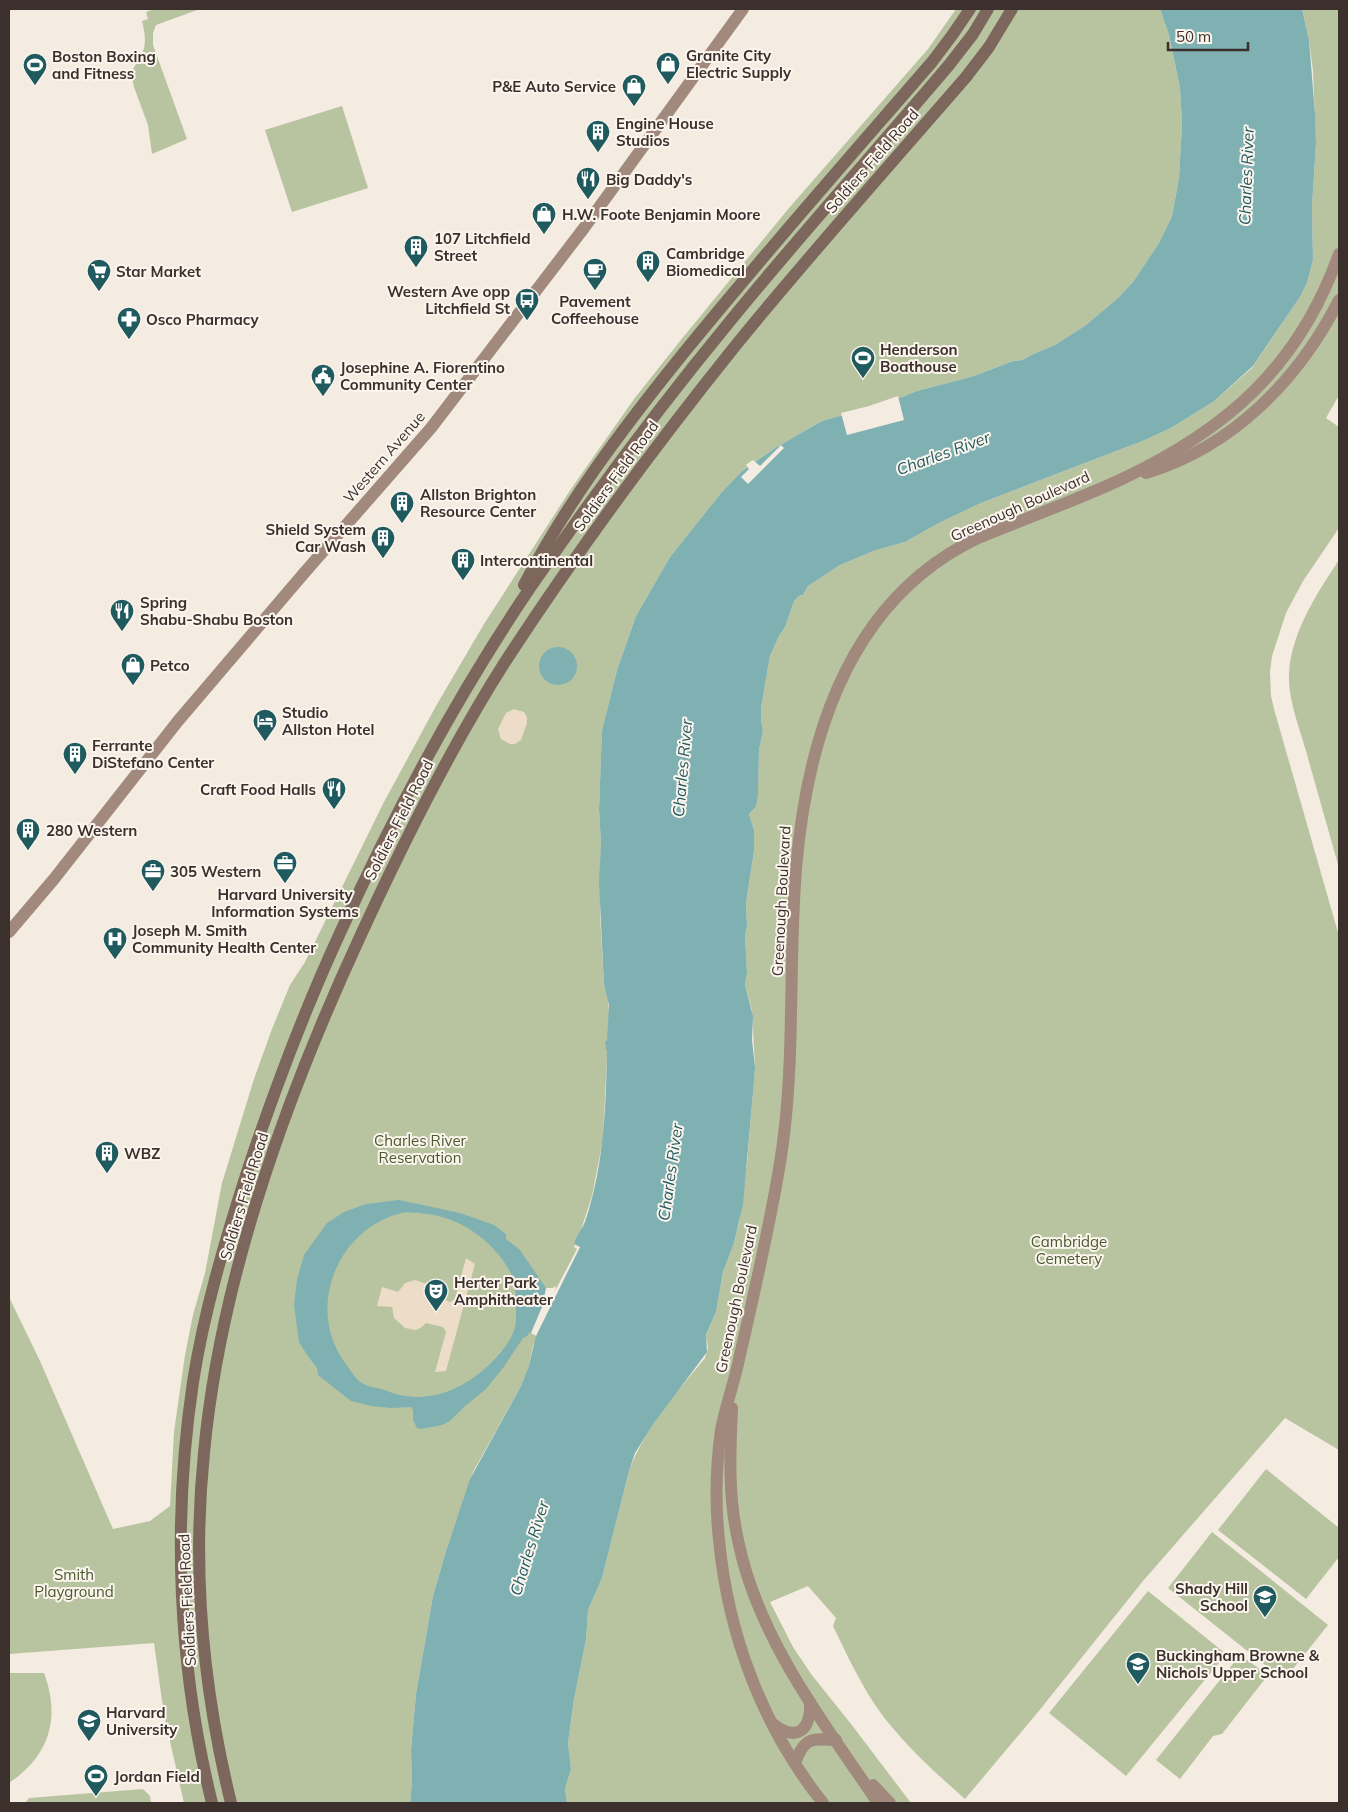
<svg xmlns="http://www.w3.org/2000/svg" width="1348" height="1812" font-family="Mulish,sans-serif">
	<style>
		.green { fill: #b8c4a0 }
		.plaza { fill: #ecdcc8 }
		.water { fill: #7fb0b2; fill-rule: evenodd }
		.pier { fill: #f4ebe1 }
		.lines { fill: none; stroke-linecap: round; stroke-linejoin: round }
		.secondary { stroke: #a18a7d; stroke-width: 12 }
		.primary { stroke: #7d675c; stroke-width: 12 }
		.labels { text-anchor: middle; dominant-baseline: central; stroke-width: 4; stroke-linejoin: round; paint-order: stroke }
		.poi-label { font-size: 15px; font-weight: bold; fill: #3b302b; stroke: #fbf5ee; text-anchor: start }
		.street-label { font-size: 15px; fill: #3b302b; stroke: #fbf5ee }
		.park-label { font-size: 15px; fill: #4a5a2e; stroke: #fbf5ee }
		.water-label { font-size: 16px; font-style: italic; fill: #1f5a5e; stroke: #fbf5ee }
	</style>
	<rect width="100%" height="100%" fill="#f4ebe1"/>
	<g class="green">
		<path d="M 154,9 L 200,9 L 156,25 L 153,33 L 153,45 L 187,139 L 152,154 L 148,125 L 134,87 L 131,72 C 145,52 148,46 142,21 L 148,19 L 146,12 Z"/>
		<polygon points="956,9 1160,9 1169,35 1180,88 1182,124 1179,178 1172,216 1159,243 1133,282 1119,297 1086,325 1055,345 1031,355 1023,360 1013,361 974,376 917,391 892,401 822,421 775,448 741,472 721,493 670,557 636,616 617,670 602,732 599,809 601,845 600,915 604,984 608,996 609,1015 603,1139 592,1196 581,1230 580,1247 533,1346 529,1365 521,1386 473,1472 446,1551 433,1596 416,1694 411,1750 412,1781 410,1803 184,1803 164,1715 154,1643 9,1654 9,1297 40,1361 113,1529 150,1521 170,1506 174,1432 185,1355 193,1315 205,1273 222,1183 254,1079 272,1029 290,985 305,962 384,802 436,706 484,624 571,489 634,399 680,341 789,208 928,49"/>
		<path d="M 1302,9 L 1339,9 L 1339,395 L 1326,418 L 1339,427 L 1339,528 L 1303,581 L 1286,613 L 1272,656 L 1270,672 L 1271,696 L 1274,709 L 1339,936 L 1339,1450 L 1285,1418 L 1143,1581 L 1038,1712 L 965,1799 C 929,1767 893,1735 868,1694 C 855,1672 844,1649 833,1626 L 836,1618 L 808,1586 L 770,1602 L 793,1647 L 811,1674 L 851,1724 L 911,1803 L 567,1803 L 565,1789 L 571,1769 L 568,1743 L 574,1699 L 586,1640 L 588,1610 L 602,1578 L 629,1471 C 645,1428 676,1393 705,1358 L 708,1348 L 706,1336 L 716,1312 L 723,1272 L 734,1243 L 739,1223 L 747,1163 L 755,1068 L 752,1010 L 745,985 L 747,973 L 745,937 L 747,926 L 746,903 L 754,851 L 754,830 L 749,814 L 758,784 L 759,750 L 763,731 L 761,720 L 761,708 L 770,656 L 779,636 L 785,627 L 794,601 L 799,596 L 803,595 L 808,586 L 840,565 L 876,550 L 905,542 L 939,523 L 981,503 L 1145,440 L 1171,428 L 1213,402 L 1252,368 L 1300,297 L 1307,283 L 1313,260 L 1312,206 L 1316,143 L 1313,71 L 1309,40 Z"/>
		<polygon points="342,106 368,188 292,212 265,130"/>
		<path d="M 1339,560 L 1339,868 C 1328,829 1317,790 1306,751 C 1299,726 1288,700 1289,674 C 1291,633 1317,593 1339,560 Z"/>
		<polygon points="1266,1469 1339,1528 1339,1557 1306,1599 1218,1530"/>
		<polygon points="1212,1532 1328,1625 1284,1680 1168,1588"/>
		<polygon points="1148,1591 1226,1654 1126,1776 1049,1713"/>
		<polygon points="1240,1655 1268,1675 1222,1734 1213,1736 1180,1779 1156,1760"/>
		<path d="M 9,1673 L 44,1673 C 61,1719 49,1756 9,1783 Z"/>
		<polygon points="143,1789 150,1796 151,1803 25,1803 29,1798"/>
	</g>
	<g class="plaza">
		<polygon points="514,709 524,712 527,717 527,723 521,740 515,744 510,744 501,739 498,729 506,713"/>
		<polygon points="466,1258 475,1264 446,1371 435,1372 446,1332 443,1327 426,1323 422,1327 416,1330 405,1328 394,1318 392,1307 377,1306 382,1287 398,1292 405,1283 415,1280 427,1284 431,1288 435,1295 450,1302 455,1299"/>
	</g>
	<g class="water">
		<path d="M 1160,9 L 1302,9 L 1309,40 L 1315,114 L 1316,143 L 1312,206 L 1313,260 L 1307,283 L 1300,297 L 1253,366 L 1213,402 L 1171,428 L 1145,440 L 981,503 L 939,523 L 905,542 L 876,550 L 840,565 L 808,586 L 803,595 L 799,596 L 794,601 L 785,627 L 779,636 L 770,656 L 761,708 L 761,720 L 763,731 L 759,750 L 758,794 L 756,806 L 749,814 L 754,830 L 754,851 L 746,903 L 747,926 L 745,937 L 747,973 L 745,985 L 753,1016 L 752,1040 L 755,1068 L 753,1093 L 743,1204 L 734,1243 L 723,1272 L 716,1312 L 706,1335 L 707,1352 L 654,1423 L 635,1453 L 629,1471 L 602,1578 L 588,1610 L 586,1640 L 574,1699 L 568,1743 L 571,1769 L 565,1789 L 567,1803 L 410,1803 L 412,1781 L 411,1750 L 416,1694 L 433,1596 L 446,1551 L 470,1479 L 521,1386 L 529,1365 L 536,1336 L 530,1332 L 527,1336 L 523,1338 L 503,1368 L 486,1389 L 464,1407 L 450,1421 L 442,1425 L 420,1429 L 417,1428 L 413,1420 L 413,1410 L 411,1407 L 391,1408 L 371,1406 L 351,1401 L 318,1375 L 317,1368 L 307,1355 L 299,1342 L 294,1305 L 297,1280 L 304,1255 L 327,1223 L 344,1212 L 366,1204 L 399,1200 L 460,1213 L 494,1225 L 506,1234 L 506,1239 L 520,1250 L 546,1288 L 554,1288 L 538,1329 L 580,1247 L 574,1243 C 578,1233 583,1228 586,1219 C 604,1164 606,1107 607,1050 L 606,1049 L 605,1041 L 607,1041 L 609,1005 L 604,984 L 603,965 L 599,882 L 601,845 L 599,809 L 602,731 L 617,670 L 636,616 L 670,557 L 721,493 L 741,472 L 775,448 L 822,421 L 892,401 L 917,391 L 974,376 L 1013,361 L 1023,360 L 1031,355 L 1055,345 L 1086,325 L 1119,297 L 1133,282 L 1159,243 L 1172,216 L 1179,178 L 1182,124 L 1180,88 L 1169,35 ZM 406,1212 C 421,1213 436,1214 451,1220 C 475,1229 500,1250 511,1274 C 516,1284 516,1298 516,1308 C 516,1315 517,1323 514,1330 C 510,1343 500,1354 490,1364 C 462,1391 425,1406 387,1391 C 379,1387 369,1388 362,1383 C 355,1379 350,1369 345,1363 C 304,1307 339,1225 406,1212 Z"/>
		<circle cx="558" cy="666" r="19"/>
	</g>
	<g class="pier">
		<polygon points="898,396 904,420 847,435 841,413 869,406"/>
		<polygon points="781,445 784,448 748,484 741,477 749,469 746,465 747,464 753,460 760,466"/>
		<polygon points="575,1245 580,1247 536,1336 531,1333 542,1307 546,1288 553,1288 555,1286 556,1288 554,1293 577,1249 574,1247"/>
	</g>
	<g class="lines">
		<g class="secondary">
			<path d="M 1146,473 C 1233,447 1299,379 1339,300"/>
			<polyline points="9,932 54,879 178,721 305,572 431,428 584,228 743,9"/>
			<path d="M 732,1408 C 730,1452 728,1496 738,1540 C 758,1639 823,1721 878,1803"/>
			<path d="M 773,1724 C 798,1743 811,1729 810,1702"/>
			<path d="M 795,1763 C 804,1738 811,1738 836,1740"/>
			<polyline points="873,1785 890,1803"/>
			<path d="M 823,1803 C 763,1728 728,1635 719,1540 C 715,1503 716,1466 721,1430 C 725,1408 733,1386 738,1364 C 753,1297 769,1231 780,1163 C 796,1066 788,967 796,869 C 807,737 849,599 978,538 C 1026,518 1075,501 1122,479 C 1228,429 1299,366 1339,254"/>
		</g>
		<g class="primary">
			<path d="M 524,585 C 567,502 624,427 682,355 C 763,255 848,159 932,62 L 953,34 L 970,9"/>
			<path d="M 212,1803 C 178,1666 172,1522 193,1382 C 204,1311 225,1241 247,1172 C 274,1091 304,1011 340,933 C 394,814 456,697 530,588 C 593,496 660,406 731,320 C 802,233 877,150 949,65 L 973,34 L 988,9"/>
			<path d="M 231,1803 C 203,1689 192,1570 204,1453 C 220,1279 286,1097 359,939 C 402,845 449,750 505,662 C 576,553 654,447 736,345 C 810,254 889,166 966,77 L 989,47 L 1012,9"/>
		</g>
	</g>
	<defs>
		<symbol id="shop-pin" viewBox="-11 -11 22 30"><path d="M0 17L-7.5 6A9.5 9.5 0 1 1 7.5 6Z" fill="#1f5a5e" stroke="#fbf5ee"/><path d="M-5-2.5h2.3a2.7 3.5 0 0 1 5.4 0H5L5.5 6h-11ZM-1.5-2.5h3a1.5 2.3 0 0 0-3 0Z" fill="#fff"/></symbol>
		<symbol id="stadium-pin" viewBox="-11 -11 22 30"><path d="M0 17L-7.5 6A9.5 9.5 0 1 1 7.5 6Z" fill="#1f5a5e" stroke="#fbf5ee"/><path d="M0-5a6.5 5 0 1 0 0 10a6.5 5 0 1 0 0-10ZM-3.5-1.8h7v3.6h-7Z" fill="#fff"/></symbol>
		<symbol id="building-pin" viewBox="-11 -11 22 30"><path d="M0 17L-7.5 6A9.5 9.5 0 1 1 7.5 6Z" fill="#1f5a5e" stroke="#fbf5ee"/><path d="M-4-6H4V6H1V3H-1V6H-4ZM-2.5-4.3h1.7v1.8h-1.7ZM.8-4.3h1.7v1.8H.8ZM-2.5-1h1.7V.8h-1.7ZM.8-1h1.7V.8H.8Z" fill="#fff"/></symbol>
		<symbol id="restaurant-pin" viewBox="-11 -11 22 30"><path d="M0 17L-7.5 6A9.5 9.5 0 1 1 7.5 6Z" fill="#1f5a5e" stroke="#fbf5ee"/><path d="M-5-6h1v4h1v-4h1v4h1v-4h1v5L-1.5 .5V6h-2V.5L-5-1ZM5-6V6H3V1.5H1.5Q1.5-4 5-6Z" fill="#fff"/></symbol>
		<symbol id="cafe-pin" viewBox="-11 -11 22 30"><path d="M0 17L-7.5 6A9.5 9.5 0 1 1 7.5 6Z" fill="#1f5a5e" stroke="#fbf5ee"/><path d="M-5.5-4.5H6V0H3Q3 3.5 0 3.5H-2.5Q-5.5 3.5-5.5 0ZM3-3.2v2h1.7v-2ZM-6 4.5H4V6H-6Z" fill="#fff"/></symbol>
		<symbol id="supermarket-pin" viewBox="-11 -11 22 30"><path d="M0 17L-7.5 6A9.5 9.5 0 1 1 7.5 6Z" fill="#1f5a5e" stroke="#fbf5ee"/><path d="M-6-5.5h2.5l.6 2H6L4.5 2H-2.5L-4.4-4H-6ZM-1.5 3.2a1.3 1.3 0 1 0 .1 0ZM3 3.2a1.3 1.3 0 1 0 .1 0Z" fill="#fff"/></symbol>
		<symbol id="bus-pin" viewBox="-11 -11 22 30"><path d="M0 17L-7.5 6A9.5 9.5 0 1 1 7.5 6Z" fill="#1f5a5e" stroke="#fbf5ee"/><path d="M-5-6H5V4H4V6H2V4H-2V6H-4V4H-5ZM-3.5-4V0h7V-4ZM-3.5 1.2v1.5H-2V1.2ZM2 1.2v1.5H3.5V1.2Z" fill="#fff"/></symbol>
		<symbol id="pharmacy-pin" viewBox="-11 -11 22 30"><path d="M0 17L-7.5 6A9.5 9.5 0 1 1 7.5 6Z" fill="#1f5a5e" stroke="#fbf5ee"/><path d="M-2-6h4v4h4v4h-4v4h-4v-4h-4v-4h4Z" fill="#fff"/></symbol>
		<symbol id="civic-pin" viewBox="-11 -11 22 30"><path d="M0 17L-7.5 6A9.5 9.5 0 1 1 7.5 6Z" fill="#1f5a5e" stroke="#fbf5ee"/><path d="M-.6-6.5H3V-4.5H.6V-3L4-1V1h2V6H-6V1h2V-1L-.6-3ZM-1.2 2.5V6h2.4V2.5Z" fill="#fff"/></symbol>
		<symbol id="hotel-pin" viewBox="-11 -11 22 30"><path d="M0 17L-7.5 6A9.5 9.5 0 1 1 7.5 6Z" fill="#1f5a5e" stroke="#fbf5ee"/><path d="M-6-4.5h1.5V1H6V5H4.5V3h-9V5H-6ZM-4 0a1.8 1.8 0 1 1 3.6 0ZM.5 0V-2.5h3Q6-2.5 6 0Z" fill="#fff"/></symbol>
		<symbol id="office-pin" viewBox="-11 -11 22 30"><path d="M0 17L-7.5 6A9.5 9.5 0 1 1 7.5 6Z" fill="#1f5a5e" stroke="#fbf5ee"/><path d="M-6-3h4V-5.5h4V-3h4V5H-6ZM-1-4.5V-3h2v-1.5ZM-6 0V1H6V0Z" fill="#fff"/></symbol>
		<symbol id="hospital-pin" viewBox="-11 -11 22 30"><path d="M0 17L-7.5 6A9.5 9.5 0 1 1 7.5 6Z" fill="#1f5a5e" stroke="#fbf5ee"/><path d="M-5-5h3v3.5h4V-5h3V5h-3V1.5h-4V5h-3Z" fill="#fff"/></symbol>
		<symbol id="theatre-pin" viewBox="-11 -11 22 30"><path d="M0 17L-7.5 6A9.5 9.5 0 1 1 7.5 6Z" fill="#1f5a5e" stroke="#fbf5ee"/><path d="M-5-5.5Q0-4 5-5.5V0Q5 5 0 6Q-5 5-5 0ZM-3.3-2.5H-1v1.5H-3.3ZM1-2.5H3.3v1.5H1ZM-2.8 1Q0 5.5 2.8 1Z" fill="#fff"/></symbol>
		<symbol id="school-pin" viewBox="-11 -11 22 30"><path d="M0 17L-7.5 6A9.5 9.5 0 1 1 7.5 6Z" fill="#1f5a5e" stroke="#fbf5ee"/><path d="M0-5L7-2L0 1L-7-2ZM-4 1L0 2.5L4 1V4Q0 6-4 4Z" fill="#fff"/></symbol>
		<symbol id="university-pin" viewBox="-11 -11 22 30"><path d="M0 17L-7.5 6A9.5 9.5 0 1 1 7.5 6Z" fill="#1f5a5e" stroke="#fbf5ee"/><path d="M0-5L7-2L0 1L-7-2ZM-4 1L0 2.5L4 1V4Q0 6-4 4Z" fill="#fff"/></symbol>
	</defs>
	<g fill-rule="evenodd">
		<use href="#shop-pin" x="654" y="50" width="28" height="38"/>
		<use href="#stadium-pin" x="21" y="51" width="28" height="38"/>
		<use href="#shop-pin" x="620" y="72" width="28" height="38"/>
		<use href="#building-pin" x="584" y="118" width="28" height="38"/>
		<use href="#restaurant-pin" x="574" y="165" width="28" height="38"/>
		<use href="#shop-pin" x="530" y="200" width="28" height="38"/>
		<use href="#building-pin" x="402" y="233" width="28" height="38"/>
		<use href="#building-pin" x="634" y="248" width="28" height="38"/>
		<use href="#cafe-pin" x="581" y="256" width="28" height="38"/>
		<use href="#supermarket-pin" x="85" y="257" width="28" height="38"/>
		<use href="#bus-pin" x="513" y="286" width="28" height="38"/>
		<use href="#pharmacy-pin" x="115" y="305" width="28" height="38"/>
		<use href="#stadium-pin" x="849" y="344" width="28" height="38"/>
		<use href="#civic-pin" x="309" y="362" width="28" height="38"/>
		<use href="#building-pin" x="388" y="489" width="28" height="38"/>
		<use href="#building-pin" x="369" y="524" width="28" height="38"/>
		<use href="#building-pin" x="449" y="546" width="28" height="38"/>
		<use href="#restaurant-pin" x="108" y="597" width="28" height="38"/>
		<use href="#shop-pin" x="119" y="651" width="28" height="38"/>
		<use href="#hotel-pin" x="251" y="707" width="28" height="38"/>
		<use href="#building-pin" x="61" y="740" width="28" height="38"/>
		<use href="#restaurant-pin" x="320" y="775" width="28" height="38"/>
		<use href="#building-pin" x="14" y="816" width="28" height="38"/>
		<use href="#office-pin" x="271" y="849" width="28" height="38"/>
		<use href="#office-pin" x="139" y="857" width="28" height="38"/>
		<use href="#hospital-pin" x="101" y="925" width="28" height="38"/>
		<use href="#building-pin" x="93" y="1139" width="28" height="38"/>
		<use href="#theatre-pin" x="422" y="1277" width="28" height="38"/>
		<use href="#school-pin" x="1251" y="1583" width="28" height="38"/>
		<use href="#school-pin" x="1124" y="1650" width="28" height="38"/>
		<use href="#university-pin" x="75" y="1707" width="28" height="38"/>
		<use href="#stadium-pin" x="82" y="1762" width="28" height="38"/>
	</g>
	<g class="labels">
		<g class="poi-label">
			<text x="686" y="55">Granite City<tspan x="686" dy="17">Electric Supply</tspan></text>
			<text x="52" y="56">Boston Boxing<tspan x="52" dy="17">and Fitness</tspan></text>
			<text x="616" y="86" text-anchor="end">P&amp;E Auto Service</text>
			<text x="616" y="123">Engine House<tspan x="616" dy="17">Studios</tspan></text>
			<text x="606" y="179">Big Daddy's</text>
			<text x="562" y="214">H.W. Foote Benjamin Moore</text>
			<text x="434" y="238">107 Litchfield<tspan x="434" dy="17">Street</tspan></text>
			<text x="666" y="253">Cambridge<tspan x="666" dy="17">Biomedical</tspan></text>
			<text x="116" y="271">Star Market</text>
			<text x="510" y="291" text-anchor="end">Western Ave opp<tspan x="510" dy="17">Litchfield St</tspan></text>
			<text x="595" y="301" text-anchor="middle">Pavement<tspan x="595" dy="17">Coffeehouse</tspan></text>
			<text x="146" y="319">Osco Pharmacy</text>
			<text x="880" y="349">Henderson<tspan x="880" dy="17">Boathouse</tspan></text>
			<text x="340" y="367">Josephine A. Fiorentino<tspan x="340" dy="17">Community Center</tspan></text>
			<text x="420" y="494">Allston Brighton<tspan x="420" dy="17">Resource Center</tspan></text>
			<text x="366" y="529" text-anchor="end">Shield System<tspan x="366" dy="17">Car Wash</tspan></text>
			<text x="480" y="560">Intercontinental</text>
			<text x="140" y="602">Spring<tspan x="140" dy="17">Shabu-Shabu Boston</tspan></text>
			<text x="150" y="665">Petco</text>
			<text x="282" y="712">Studio<tspan x="282" dy="17">Allston Hotel</tspan></text>
			<text x="92" y="745">Ferrante<tspan x="92" dy="17">DiStefano Center</tspan></text>
			<text x="316" y="789" text-anchor="end">Craft Food Halls</text>
			<text x="46" y="830">280 Western</text>
			<text x="170" y="871">305 Western</text>
			<text x="285" y="894" text-anchor="middle">Harvard University<tspan x="285" dy="17">Information Systems</tspan></text>
			<text x="132" y="930">Joseph M. Smith<tspan x="132" dy="17">Community Health Center</tspan></text>
			<text x="124" y="1153">WBZ</text>
			<text x="454" y="1282">Herter Park<tspan x="454" dy="17">Amphitheater</tspan></text>
			<text x="1248" y="1588" text-anchor="end">Shady Hill<tspan x="1248" dy="17">School</tspan></text>
			<text x="1156" y="1655">Buckingham Browne &amp;<tspan x="1156" dy="17">Nichols Upper School</tspan></text>
			<text x="106" y="1712">Harvard<tspan x="106" dy="17">University</tspan></text>
			<text x="114" y="1776">Jordan Field</text>
		</g>
		<g class="street-label">
			<text transform="translate(872 161) rotate(-49)">Soldiers Field Road</text>
			<text transform="translate(384 457) rotate(-49)">Western Avenue</text>
			<text transform="translate(616 476) rotate(-54)">Soldiers Field Road</text>
			<text transform="translate(1020 506) rotate(-24)">Greenough Boulevard</text>
			<text transform="translate(399 820) rotate(-63)">Soldiers Field Road</text>
			<text transform="translate(781 901) rotate(-87)">Greenough Boulevard</text>
			<text transform="translate(244 1196) rotate(-73)">Soldiers Field Road</text>
			<text transform="translate(736 1299) rotate(-78)">Greenough Boulevard</text>
			<text transform="translate(187 1600) rotate(-93)">Soldiers Field Road</text>
		</g>
		<g class="park-label">
			<text x="420" y="1140">Charles River<tspan x="420" dy="17">Reservation</tspan></text>
			<text x="1069" y="1241">Cambridge<tspan x="1069" dy="17">Cemetery</tspan></text>
			<text x="74" y="1574">Smith<tspan x="74" dy="17">Playground</tspan></text>
		</g>
		<g class="water-label">
			<text transform="translate(1246 176) rotate(-88)">Charles River</text>
			<text transform="translate(943 453) rotate(-20)">Charles River</text>
			<text transform="translate(682 768) rotate(-85)">Charles River</text>
			<text transform="translate(670 1172) rotate(-82)">Charles River</text>
			<text transform="translate(529 1548) rotate(-73)">Charles River</text>
		</g>
	</g>
	<rect width="1348" height="1812" fill="none" stroke="#3b302b" stroke-width="20"/>
	<path d="M1168 42v8h80v-8" fill="none" stroke="#3b302b" stroke-width="2.5"/>
	<text x="1176" y="42" font-size="15" fill="#3b302b" stroke="#fbf5ee" stroke-width="4" paint-order="stroke">50 m</text>
</svg>
